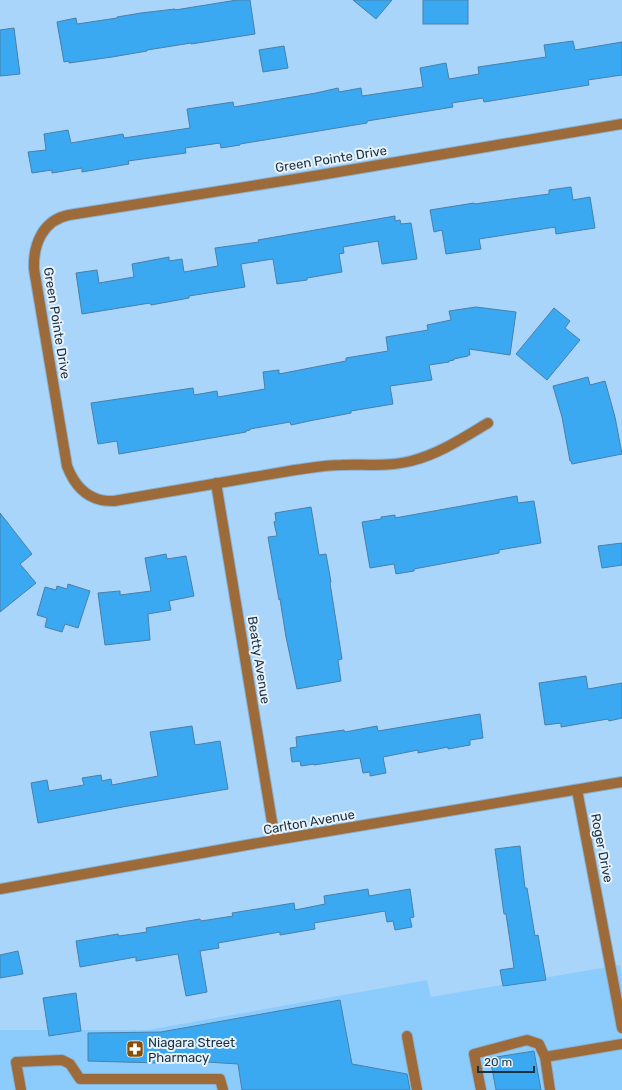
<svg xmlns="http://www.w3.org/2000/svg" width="622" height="1090" font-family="Rubik,sans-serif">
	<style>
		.built { fill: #8cccfd }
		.building { fill: #3ba8f2; stroke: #4980a9 }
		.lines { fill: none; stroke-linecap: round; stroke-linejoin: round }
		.minor-casing { stroke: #89b1d1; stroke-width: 12 }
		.minor { stroke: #9d6a39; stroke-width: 10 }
		.labels { text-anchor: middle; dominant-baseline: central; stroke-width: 4; stroke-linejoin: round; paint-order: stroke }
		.street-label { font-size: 13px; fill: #193041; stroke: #e7f2fb }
		.poi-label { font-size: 13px; fill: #193041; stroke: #e7f2fb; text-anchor: start }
	</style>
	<rect width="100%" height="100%" fill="#a9d5fa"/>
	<polygon class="built" points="620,965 622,977 622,1090 0,1090 0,1030 148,1030 427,980 431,997"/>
	<g class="building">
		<polygon points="237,0 250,0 255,34 191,44 191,43 147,50 147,51 112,57 69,63 69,61 64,62 57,22 76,18 77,24 117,18 117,17 141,13 175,9 175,10"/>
		<polygon points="353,0 392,0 376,19"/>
		<rect x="423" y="0" width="45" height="24"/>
		<polygon points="14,28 20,74 0,76 0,30"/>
		<polygon points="573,41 575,50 622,42 622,75 588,80 589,85 484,102 483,98 452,103 453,107 367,121 367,123 240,144 240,145 221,148 220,143 185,148 186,153 128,161 129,164 82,172 82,168 52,173 52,170 32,173 28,152 46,150 44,134 68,130 71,143 123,134 124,138 190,128 187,109 233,102 234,107 316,93 338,88 339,92 361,88 362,96 423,87 420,68 446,63 449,79 479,74 478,67 546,57 544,45"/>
		<polygon points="284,46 288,68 263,72 259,50"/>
		<polygon points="571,187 573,200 590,197 595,228 556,234 555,227 479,239 481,249 446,254 442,230 434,232 430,210 474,203 474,204 549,194 549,190"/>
		<polygon points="395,216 395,221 400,220 401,224 411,223 417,259 382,264 378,241 343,247 344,253 339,254 342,272 307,278 307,280 277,284 273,259 241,264 245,287 189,296 189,298 151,305 150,303 82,314 76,273 97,270 99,283 134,277 132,264 169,257 169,261 182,259 184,272 218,266 215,248 259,242 258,240"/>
		<polygon points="476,307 516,312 510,355 469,349 470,355 468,355 468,356 454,359 454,360 449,361 449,362 429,365 432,380 390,386 393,404 351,411 351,413 309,421 291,425 290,422 250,429 250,430 246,431 246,432 119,454 117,441 98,444 91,403 193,388 194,395 217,391 218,397 265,389 263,372 279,370 279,374 346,361 346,358 388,351 386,337 428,330 427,325 451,320 449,311"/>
		<polygon points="554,308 570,321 565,328 580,340 547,380 516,354"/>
		<polygon points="588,377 590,385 605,381 615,417 622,454 572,464 571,461 570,461 562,417 553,386"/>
		<polygon points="517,496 518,503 534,501 541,543 499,550 499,553 414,569 414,571 396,574 394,564 370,568 362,522 381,519 381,517 395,515 395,518"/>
		<polygon points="311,507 319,555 326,554 331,582 330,583 342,659 338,660 341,681 297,689 286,637 280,599 279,600 268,537 277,536 274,522 276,521 275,513"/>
		<polygon points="0,513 32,554 20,564 36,583 0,612"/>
		<polygon points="622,543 622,565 602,568 598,546"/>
		<polygon points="166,554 167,559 186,556 194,596 169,601 171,610 148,614 150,640 105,645 98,593 120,591 120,595 151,591 145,558"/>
		<polygon points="68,584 90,591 78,628 65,624 62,632 45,627 47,618 37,615 45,587 56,590 57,586 67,589"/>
		<polygon points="586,676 588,689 622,683 622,718 609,721 608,719 561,727 561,723 545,725 539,683"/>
		<polygon points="480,714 483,738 470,740 470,745 448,749 448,747 418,753 418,750 383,757 386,773 370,776 370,772 363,773 360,758 314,765 314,764 301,766 300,761 292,762 290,748 297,747 296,737 344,730 345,732 377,726 378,731"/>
		<polygon points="192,726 195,745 220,741 228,789 128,806 38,823 31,783 47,780 49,791 84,785 82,778 101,775 102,781 111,779 112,785 158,776 150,732"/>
		<polygon points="520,846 525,888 527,888 535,936 538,935 546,980 503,986 500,970 514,968 506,914 504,914 495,849"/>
		<polygon points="368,889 369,896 410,889 414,917 410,918 412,927 395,930 393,921 387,922 385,911 314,923 315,929 280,935 280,932 218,943 219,948 200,951 207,992 186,996 178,954 136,961 136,957 80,967 76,941 118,934 119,936 147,932 146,928 200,919 201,921 233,916 232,913 294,903 295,910 325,904 324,896"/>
		<polygon points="18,951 23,974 0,978 0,955"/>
		<polygon points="76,993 81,1031 49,1036 43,998"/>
		<polygon points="340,1000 352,1064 407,1074 410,1090 242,1090 238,1064 159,1059 158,1063 88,1061 88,1033 161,1032"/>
		<polygon points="534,1051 541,1090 496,1090 490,1058"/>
	</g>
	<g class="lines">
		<defs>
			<g id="minor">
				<path d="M 488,423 C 463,438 439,454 411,461 C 388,467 364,464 341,465 C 325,465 310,468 295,470 L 114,501 C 110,501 105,501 101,500 C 84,496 73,482 67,466 L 34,269 C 33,244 43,220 69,215 L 314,176 L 622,124"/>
				<polyline points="216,483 275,840"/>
				<polyline points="577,790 622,1028"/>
				<polyline points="0,889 275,840 622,782"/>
				<polyline points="407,1036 417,1090"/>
				<polyline points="545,1057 622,1044"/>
				<polyline points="21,1090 16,1062 62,1060 70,1064 80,1079 220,1079 223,1090"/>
				<polyline points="481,1090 474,1054 527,1040 539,1044 545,1057 550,1090"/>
			</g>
		</defs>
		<use href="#minor" class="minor-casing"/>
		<use href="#minor" class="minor"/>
	</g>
	<defs>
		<symbol id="pharmacy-square" viewBox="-11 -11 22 22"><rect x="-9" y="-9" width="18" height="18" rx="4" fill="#884e06" stroke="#e7f2fb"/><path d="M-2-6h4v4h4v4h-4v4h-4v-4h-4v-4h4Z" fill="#fff"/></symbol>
	</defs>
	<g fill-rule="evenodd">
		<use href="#pharmacy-square" x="125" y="1039" width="20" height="20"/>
	</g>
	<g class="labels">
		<g class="street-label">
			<text transform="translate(331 159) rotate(-9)">Green Pointe Drive</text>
			<text transform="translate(57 323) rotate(81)">Green Pointe Drive</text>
			<text transform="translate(259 660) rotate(81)">Beatty Avenue</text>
			<text transform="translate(309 822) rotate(-10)">Carlton Avenue</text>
			<text transform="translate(602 848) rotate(79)">Roger Drive</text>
		</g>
		<g class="poi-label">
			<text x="148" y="1042">Niagara Street<tspan x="148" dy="15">Pharmacy</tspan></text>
		</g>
	</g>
	<path d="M478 1066v6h56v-6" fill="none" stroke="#193041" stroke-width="2"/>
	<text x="484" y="1066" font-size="12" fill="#193041" stroke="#e7f2fb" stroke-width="3" paint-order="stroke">20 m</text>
</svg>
